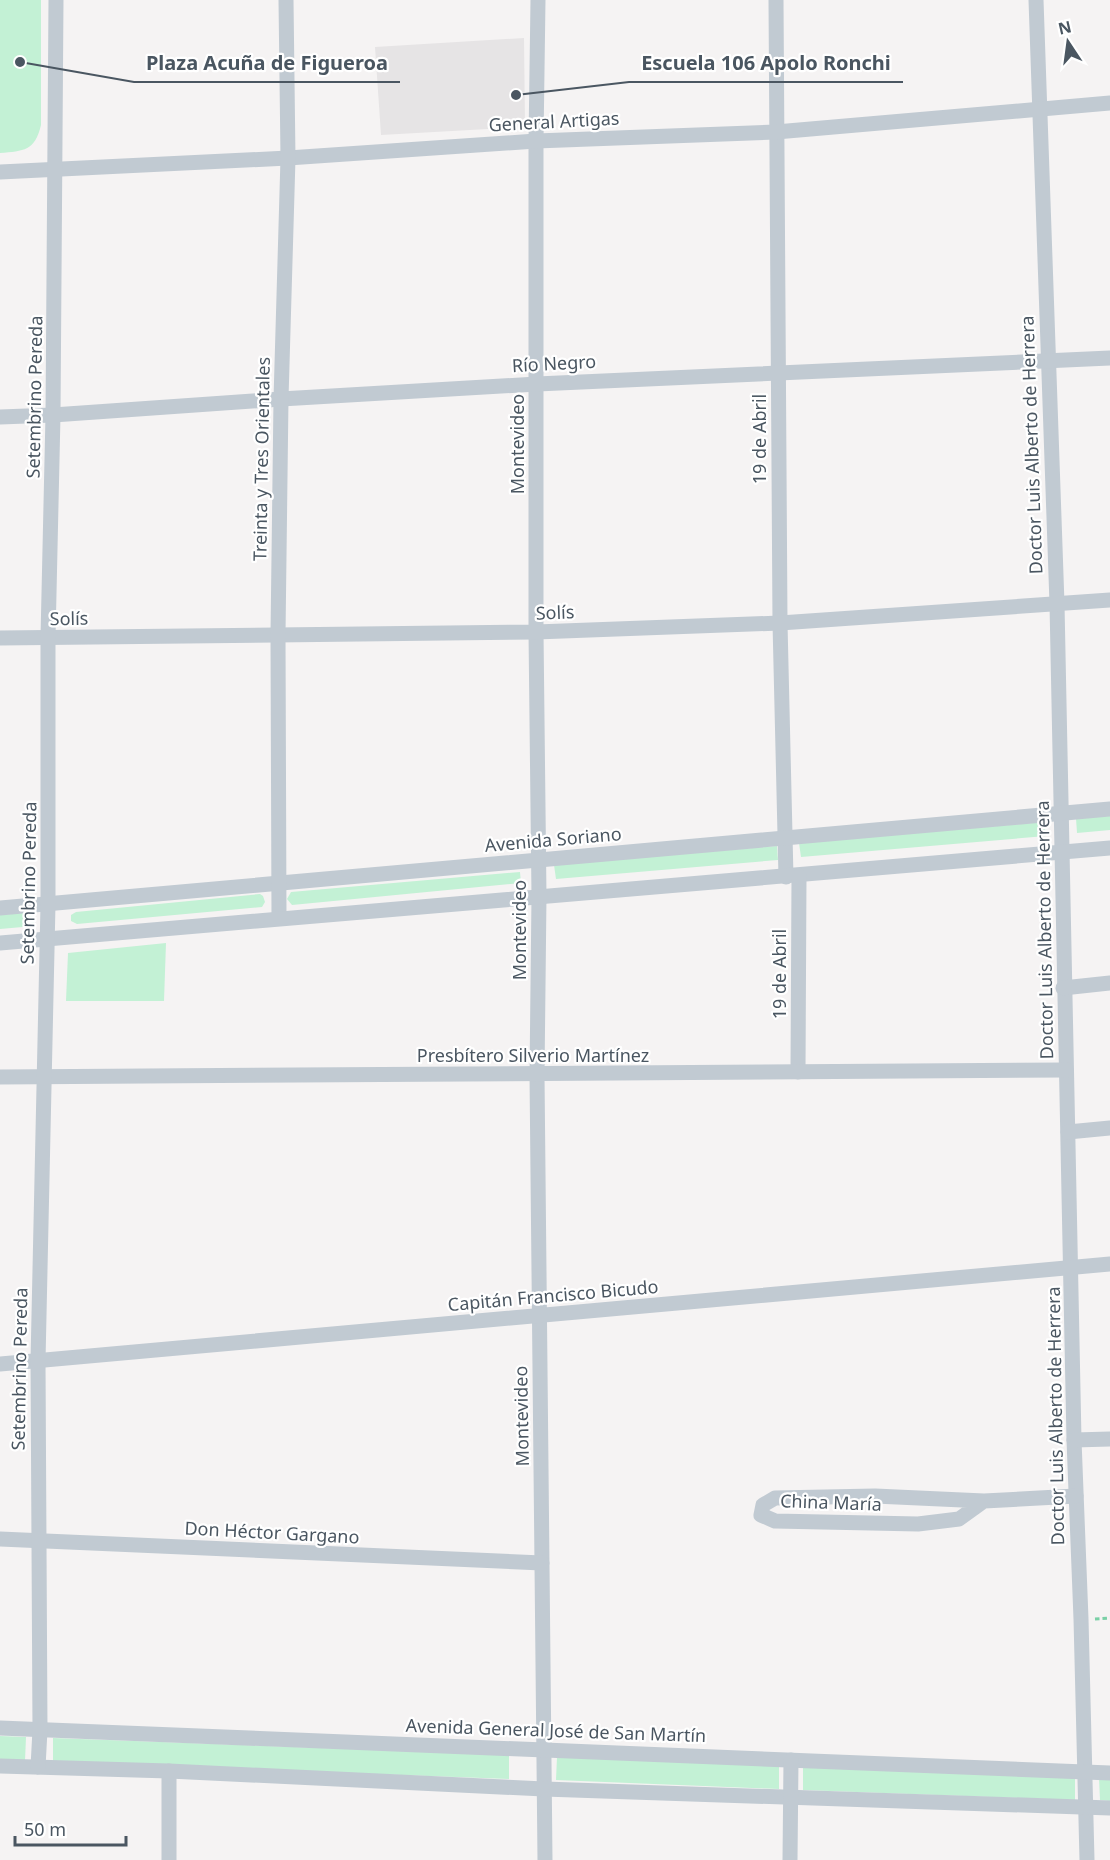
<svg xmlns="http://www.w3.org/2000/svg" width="1110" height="1860" font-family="'Noto Sans',sans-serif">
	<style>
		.education { fill: #e6e4e5 }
		.green { fill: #c3f1d5 }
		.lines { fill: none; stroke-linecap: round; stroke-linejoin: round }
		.path { stroke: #7ad0a6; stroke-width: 3; stroke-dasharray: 4.5 3; stroke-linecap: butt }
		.minor { stroke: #c1cad2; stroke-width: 15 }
		.labels { text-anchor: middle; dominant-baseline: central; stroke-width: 4.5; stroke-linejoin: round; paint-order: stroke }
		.street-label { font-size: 18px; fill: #4a5661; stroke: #fff }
		.leader { fill: none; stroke: #4a5661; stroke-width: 2 }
		.callout-dot { fill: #4a5661; stroke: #fff; stroke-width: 2 }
		.callout-label { font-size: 20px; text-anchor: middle; font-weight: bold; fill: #4a5661; stroke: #fff; stroke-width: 4.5; stroke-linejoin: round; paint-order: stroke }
	</style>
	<rect width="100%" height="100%" fill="#f5f3f3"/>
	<polygon class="education" points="524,38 525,127 381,135 375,47"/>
	<g class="green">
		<path d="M 0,0 L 41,0 L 41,125 C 35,151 24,151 0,153 Z"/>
		<polygon points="1110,816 1110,830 1077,833 1076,818"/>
		<polygon points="1044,822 1046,836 801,857 799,843"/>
		<polygon points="777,846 778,860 556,879 554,865"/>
		<polygon points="520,872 521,883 292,905 287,899 291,892"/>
		<polygon points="260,894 263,896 265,902 262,907 77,924 71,921 71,915 76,912"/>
		<polygon points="34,912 34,926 0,929 0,915"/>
		<polygon points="166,943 164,1001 66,1001 68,953"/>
		<polygon points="0,1736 26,1737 25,1761 0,1760"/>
		<polygon points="53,1738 509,1755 509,1779 53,1762"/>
		<polygon points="557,1757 779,1765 779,1789 556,1780"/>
		<polygon points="803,1766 1075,1777 1075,1800 803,1790"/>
		<polygon points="1099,1777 1110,1778 1110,1801 1100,1800"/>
	</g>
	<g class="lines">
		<polyline class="path" points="1095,1619 1110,1618"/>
		<g class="minor">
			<polyline points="538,0 536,141 536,632 539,896 537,1075 545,1860"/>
			<polyline points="776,0 780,623 786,877"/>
			<polyline points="1036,0 1057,604 1074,1440 1081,1619 1087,1860"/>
			<polyline points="0,172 288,158 536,141 776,132 1110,103"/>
			<polyline points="0,417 53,415 281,399 537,384 1110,358"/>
			<polyline points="0,638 536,632 780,623 1110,600"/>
			<polyline points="0,908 1110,809"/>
			<polyline points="279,918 278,635 281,399 288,158 286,0"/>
			<polyline points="0,943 1110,848"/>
			<polyline points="1063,988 1110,983"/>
			<polyline points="798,1072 799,876"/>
			<polyline points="0,1077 1066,1070"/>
			<polyline points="1068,1132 1110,1128"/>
			<polyline points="0,1364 1110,1264"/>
			<polyline points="1074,1440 1110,1439"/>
			<polyline points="984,1501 959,1519 918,1524 775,1521 761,1515 763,1505 775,1498 875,1496 984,1501 1076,1496"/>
			<polyline points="0,1539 542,1563"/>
			<polyline points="0,1728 1110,1773"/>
			<polyline points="0,1766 169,1771 544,1789 1110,1808"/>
			<polyline points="38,1767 40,1730 38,1361 48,904 48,638 53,415 56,0"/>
			<polyline points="169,1860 169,1771"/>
			<polyline points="790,1860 791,1760"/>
		</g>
	</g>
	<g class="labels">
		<g class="street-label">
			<text transform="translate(554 121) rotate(-3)">General Artigas</text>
			<text transform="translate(554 363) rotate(-3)">Río Negro</text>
			<text transform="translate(34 397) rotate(-89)">Setembrino Pereda</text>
			<text transform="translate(759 439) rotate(-90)">19 de Abril</text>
			<text transform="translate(517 444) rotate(-90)">Montevideo</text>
			<text transform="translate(1031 445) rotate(-92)">Doctor Luis Alberto de Herrera</text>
			<text transform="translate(261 459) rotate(-89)">Treinta y Tres Orientales</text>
			<text transform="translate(555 612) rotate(-2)">Solís</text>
			<text transform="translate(69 618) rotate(-1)">Solís</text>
			<text transform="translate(553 839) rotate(-5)">Avenida Soriano</text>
			<text transform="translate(28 883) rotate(-89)">Setembrino Pereda</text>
			<text transform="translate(519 930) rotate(-90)">Montevideo</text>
			<text transform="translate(1044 930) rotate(-91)">Doctor Luis Alberto de Herrera</text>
			<text transform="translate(779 974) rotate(-90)">19 de Abril</text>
			<text x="533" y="1055">Presbítero Silverio Martínez</text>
			<text transform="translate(553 1295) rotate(-5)">Capitán Francisco Bicudo</text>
			<text transform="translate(19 1369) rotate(-89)">Setembrino Pereda</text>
			<text transform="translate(521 1416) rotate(-91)">Montevideo</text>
			<text transform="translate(1055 1416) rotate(-91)">Doctor Luis Alberto de Herrera</text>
			<text transform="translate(831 1502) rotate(2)">China María</text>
			<text transform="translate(272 1532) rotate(3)">Don Héctor Gargano</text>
			<text transform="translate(556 1730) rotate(2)">Avenida General José de San Martín</text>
		</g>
	</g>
	<path class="leader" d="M516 95L629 82H903M20 62L134 82H400"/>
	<g class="callout-dot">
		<circle cx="516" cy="95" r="6"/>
		<circle cx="20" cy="62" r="6"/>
	</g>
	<g class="callout-label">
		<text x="766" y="70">Escuela 106 Apolo Ronchi</text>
		<text x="267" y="70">Plaza Acuña de Figueroa</text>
	</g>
	<g transform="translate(1068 42) rotate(347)" stroke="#ffffff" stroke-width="4.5" paint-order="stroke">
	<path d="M0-4.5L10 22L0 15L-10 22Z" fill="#4a5661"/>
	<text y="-9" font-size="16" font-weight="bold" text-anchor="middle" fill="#4a5661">N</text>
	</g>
	<path d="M15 1836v9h111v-9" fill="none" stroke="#4a5661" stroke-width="3"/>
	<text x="24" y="1836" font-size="18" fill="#4a5661" stroke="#ffffff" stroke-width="4.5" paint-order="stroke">50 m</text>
</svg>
